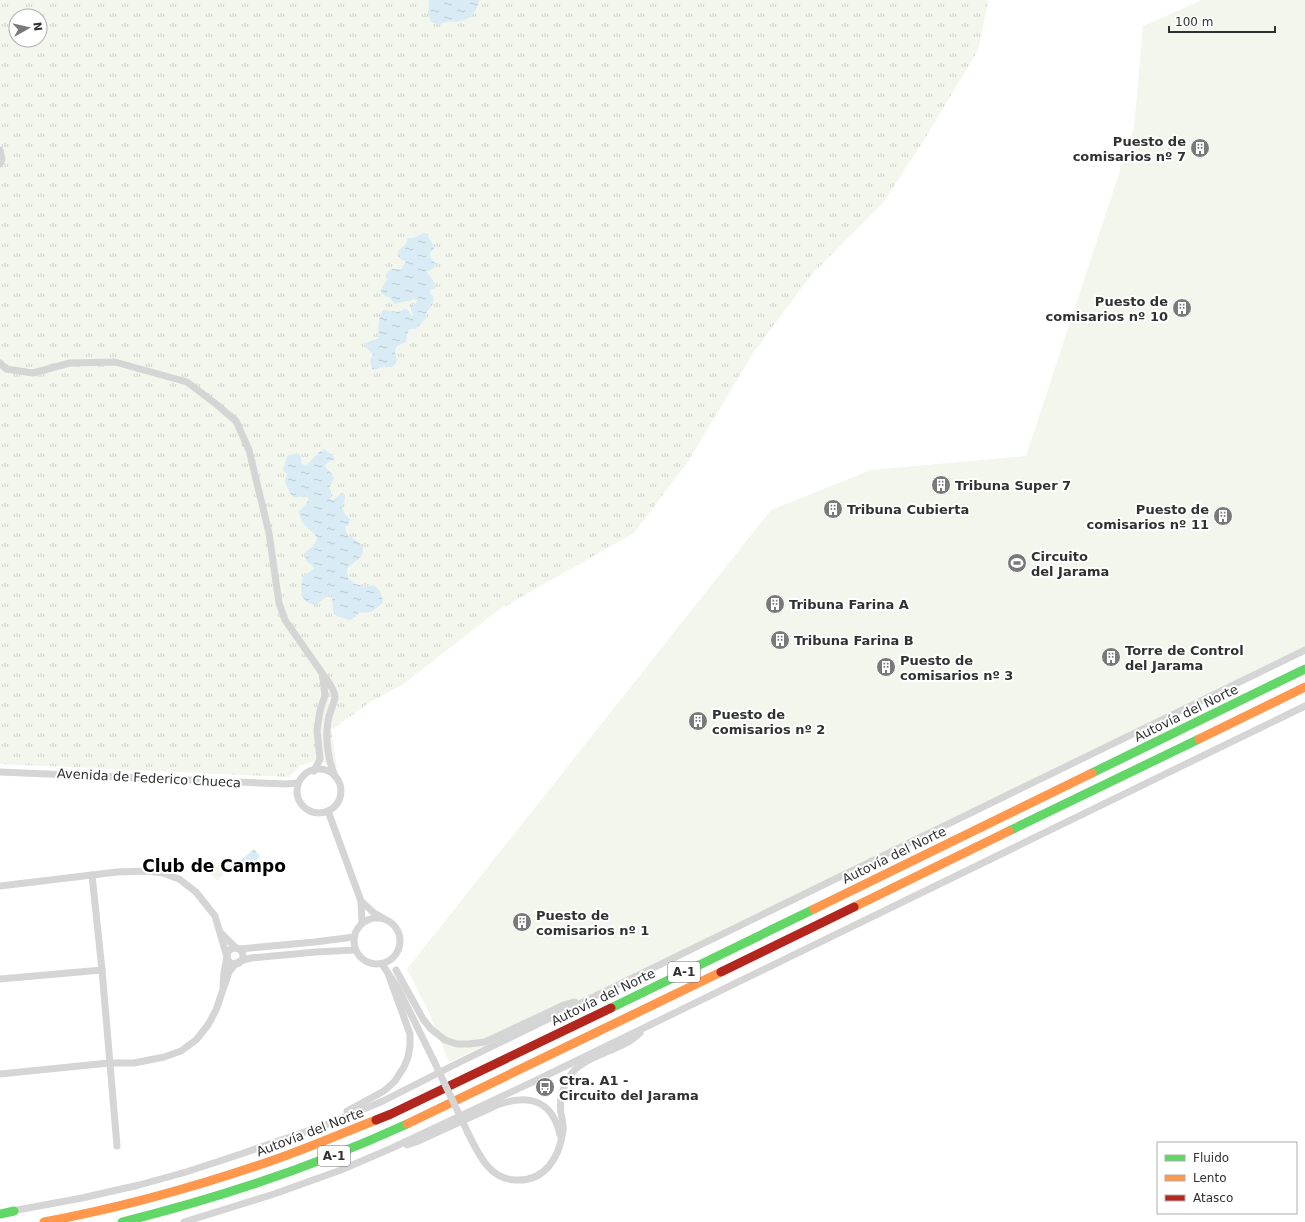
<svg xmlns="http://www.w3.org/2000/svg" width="1305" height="1222" font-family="'DejaVu Sans',sans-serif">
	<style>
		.grass { fill: url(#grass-tufts); fill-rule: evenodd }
		.pitch { fill: #f2f6ed }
		.water { fill: url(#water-ripples) }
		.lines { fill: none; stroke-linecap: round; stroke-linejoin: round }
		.street { stroke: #d5d5d5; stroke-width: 7 }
		.fast { stroke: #63d668; stroke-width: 9 }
		.slow { stroke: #ff974d; stroke-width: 9 }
		.jam { stroke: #b3261e; stroke-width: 9 }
		.street-bridge { stroke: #d5d5d5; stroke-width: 7 }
		.labels { text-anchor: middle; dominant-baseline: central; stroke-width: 4; stroke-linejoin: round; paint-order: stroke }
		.shield { fill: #fff; stroke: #6f6f6f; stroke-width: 1 }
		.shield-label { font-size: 12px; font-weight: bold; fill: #313131 }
		.poi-label { font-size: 13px; font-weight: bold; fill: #313131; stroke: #fff; text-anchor: start }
		.street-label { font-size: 13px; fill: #313131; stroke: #fff }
		.district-label { font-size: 17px; font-weight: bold; fill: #000; stroke: #fff }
	</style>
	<defs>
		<pattern id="grass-tufts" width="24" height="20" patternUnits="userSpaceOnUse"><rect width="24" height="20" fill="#f2f6ed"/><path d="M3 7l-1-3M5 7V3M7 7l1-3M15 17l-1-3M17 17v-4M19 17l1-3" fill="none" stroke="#d0d3cc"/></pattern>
		<pattern id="water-ripples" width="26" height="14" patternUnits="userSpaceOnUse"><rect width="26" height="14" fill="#d9ebf4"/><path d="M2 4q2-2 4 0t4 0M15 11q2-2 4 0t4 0" fill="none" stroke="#bbcad2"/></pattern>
	</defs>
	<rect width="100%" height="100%" fill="#fff"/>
	<path class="grass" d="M 0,0 L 987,0 L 988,3 L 978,50 L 929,132 L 883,203 L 812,274 L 753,353 L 687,463 L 634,533 L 500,609 L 402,685 L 369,703 L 331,730 L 337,768 L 317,760 L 300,766 L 289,777 L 0,764 ZM 16,16 L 40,16 L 40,40 L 16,40 Z"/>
	<g class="pitch">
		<polygon points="1202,0 1305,0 1305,646 519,1030 449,1062 427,1008 407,969 771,510 871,470 1026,456 1134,128 1143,26"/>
		<polygon points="225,859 232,867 217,881 210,873"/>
	</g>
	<g class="water">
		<path d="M 428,0 L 479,0 C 478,9 472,19 461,21 C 451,23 450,19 439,25 L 431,22 L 428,14 L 429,2 Z"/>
		<path d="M 423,233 L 427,234 C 429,239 433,243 434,249 L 430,253 L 430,257 L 436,264 L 435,267 L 427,272 L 436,285 L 435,288 L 430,290 L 430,294 L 433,296 C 433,303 433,307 427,311 L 426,318 L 416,329 L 409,329 L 407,335 L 406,342 L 397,346 L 395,350 C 395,359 401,361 391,367 C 384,365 381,367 376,370 L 372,369 L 370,361 L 373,354 L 365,347 L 365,343 L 375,340 L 379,337 C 378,328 378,319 383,310 L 398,312 L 405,309 L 409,311 L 412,317 L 413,315 L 410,306 L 416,303 L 417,301 L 415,299 C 408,302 402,301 395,304 L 389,297 L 385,296 L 381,292 L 382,287 L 387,280 L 386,274 L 391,269 L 402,269 L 403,266 L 406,262 L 400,259 L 398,254 L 399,250 L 405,245 L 408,238 L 414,238 Z"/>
		<path d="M 324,449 L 335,458 L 333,460 L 328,462 L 324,466 L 332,474 L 334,478 L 329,488 L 331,492 L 330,499 L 333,500 L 342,493 L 345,495 L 345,498 L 342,508 L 345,514 L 350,519 L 349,524 L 345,527 C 346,538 357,538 362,546 C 367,557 352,562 347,569 C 345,584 362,588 374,585 C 380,590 382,594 383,602 C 375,610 371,614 360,612 L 351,620 C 331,617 333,613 332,595 L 329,594 L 316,605 C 299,603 300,590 303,576 L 314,569 L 313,566 C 308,563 305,560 305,553 L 315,544 L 317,538 C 310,526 301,528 299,512 L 309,500 L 306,495 L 295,498 L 291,495 L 285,482 L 287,474 L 283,470 L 287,456 L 297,453 L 301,456 L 301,463 L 306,466 L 318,453 Z"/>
		<polygon points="254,849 260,856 245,869 239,862"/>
	</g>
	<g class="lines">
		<g class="street">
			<polyline points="0,150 2,159 0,164"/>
			<polyline points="0,363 6,369 33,373 70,363 115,362 187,382 216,404 236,421 249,450 269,533 279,603 285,620 322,673"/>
			<circle cx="319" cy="791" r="22"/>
			<path d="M 314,771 L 320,759 L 317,730 L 320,711 L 325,695 L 322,673 C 326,679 335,689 335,697 C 334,705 329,713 328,721 C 325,739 328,760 335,776"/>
			<polyline points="0,772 286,784 298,783"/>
			<polyline points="328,811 361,901 362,923"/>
			<polyline points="92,875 102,970 117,1146"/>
			<polyline points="0,886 117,872 148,871 163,873 179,879 196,892 215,916 227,957 224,972 223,986"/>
			<polyline points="361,901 374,913 383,918"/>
			<circle cx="377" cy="941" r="23"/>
			<polyline points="221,933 236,948"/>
			<circle cx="235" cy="956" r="8"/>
			<polyline points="239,949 315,942 354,937"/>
			<polyline points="240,961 251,958 316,952 355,950"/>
			<polyline points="382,964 398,988 433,1059"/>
			<polyline points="396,970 423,1019 431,1029 445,1040 457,1044 469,1044 485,1042 564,1005 575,1002"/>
			<polyline points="0,979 102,970"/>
			<polyline points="0,1074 109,1063 134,1063 164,1057 181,1051 196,1040 208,1025 216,1010 229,972 236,963"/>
			<polyline points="347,1111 384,1091 395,1081 404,1067 408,1057 410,1046 410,1034 389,976"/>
			<path d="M 468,1133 C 478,1153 489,1179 515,1180 C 545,1182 559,1158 563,1131 C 564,1126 562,1119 561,1113 C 559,1099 563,1085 572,1073 C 584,1058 611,1052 628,1042 C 632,1040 636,1036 640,1033"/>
			<path d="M 407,1145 L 416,1142 L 497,1105 C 528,1094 552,1099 560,1135"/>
			<polyline points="12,1211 82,1198 139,1185 186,1172 238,1155 328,1124 383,1101 460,1062 1305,650"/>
			<polyline points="184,1222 274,1194 341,1170 392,1148 541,1078 1305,706"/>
		</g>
		<g class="fast">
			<polyline points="1092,773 1305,669"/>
			<polyline points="1009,831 1199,739"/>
			<polyline points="611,1008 814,909"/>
			<polyline points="0,1214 14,1211"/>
			<path d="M 122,1222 C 220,1198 315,1166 407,1124"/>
		</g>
		<g class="slow">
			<polyline points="1199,739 1305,687"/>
			<polyline points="854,907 1009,831"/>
			<polyline points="814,909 1092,773"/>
			<polyline points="407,1124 721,972"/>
			<path d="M 44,1222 C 120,1208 195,1187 268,1162 C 304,1150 340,1134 376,1120"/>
		</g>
		<g class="jam">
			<polyline points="721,972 854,907"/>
			<polyline points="376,1120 391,1114 611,1008"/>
		</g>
		<polyline class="street-bridge" points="433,1059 468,1133"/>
	</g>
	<defs>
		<symbol id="building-disc" viewBox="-11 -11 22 22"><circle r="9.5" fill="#797979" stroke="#fff"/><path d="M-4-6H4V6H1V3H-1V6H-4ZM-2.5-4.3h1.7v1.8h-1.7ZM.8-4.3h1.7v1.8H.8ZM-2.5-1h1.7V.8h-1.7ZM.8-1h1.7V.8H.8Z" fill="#fff"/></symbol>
		<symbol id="stadium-disc" viewBox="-11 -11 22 22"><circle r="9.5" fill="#797979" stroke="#fff"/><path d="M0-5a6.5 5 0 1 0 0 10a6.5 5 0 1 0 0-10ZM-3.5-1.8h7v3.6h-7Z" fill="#fff"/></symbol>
		<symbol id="bus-disc" viewBox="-11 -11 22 22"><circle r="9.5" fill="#797979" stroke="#fff"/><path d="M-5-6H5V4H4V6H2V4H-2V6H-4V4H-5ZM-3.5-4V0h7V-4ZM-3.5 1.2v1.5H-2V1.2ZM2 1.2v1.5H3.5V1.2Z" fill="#fff"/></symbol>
	</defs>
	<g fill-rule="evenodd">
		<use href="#building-disc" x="1189" y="137" width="22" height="22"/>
		<use href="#building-disc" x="1171" y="297" width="22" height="22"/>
		<use href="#building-disc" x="930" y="474" width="22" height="22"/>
		<use href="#building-disc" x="822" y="498" width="22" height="22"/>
		<use href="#building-disc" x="1212" y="505" width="22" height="22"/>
		<use href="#stadium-disc" x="1006" y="552" width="22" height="22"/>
		<use href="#building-disc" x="764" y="593" width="22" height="22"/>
		<use href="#building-disc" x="769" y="629" width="22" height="22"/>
		<use href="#building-disc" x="1100" y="646" width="22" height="22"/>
		<use href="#building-disc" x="875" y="656" width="22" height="22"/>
		<use href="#building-disc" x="687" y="710" width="22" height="22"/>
		<use href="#building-disc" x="511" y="911" width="22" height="22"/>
		<use href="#bus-disc" x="534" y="1076" width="22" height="22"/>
	</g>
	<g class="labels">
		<g class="shield">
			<rect x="668" y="962" width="32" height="20" rx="3"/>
			<rect x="318" y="1146" width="32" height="20" rx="3"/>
		</g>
		<g class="shield-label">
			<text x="684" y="972">A-1</text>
			<text x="334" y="1156">A-1</text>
		</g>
		<g class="poi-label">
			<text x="1186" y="141" text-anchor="end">Puesto de<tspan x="1186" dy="15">comisarios nº 7</tspan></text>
			<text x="1168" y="301" text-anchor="end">Puesto de<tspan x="1168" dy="15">comisarios nº 10</tspan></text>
			<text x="955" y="485">Tribuna Super 7</text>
			<text x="847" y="509">Tribuna Cubierta</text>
			<text x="1209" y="509" text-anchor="end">Puesto de<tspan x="1209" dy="15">comisarios nº 11</tspan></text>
			<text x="1031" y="556">Circuito<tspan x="1031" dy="15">del Jarama</tspan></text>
			<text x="789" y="604">Tribuna Farina A</text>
			<text x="794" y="640">Tribuna Farina B</text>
			<text x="1125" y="650">Torre de Control<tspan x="1125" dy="15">del Jarama</tspan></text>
			<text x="900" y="660">Puesto de<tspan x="900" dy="15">comisarios nº 3</tspan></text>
			<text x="712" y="714">Puesto de<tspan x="712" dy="15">comisarios nº 2</tspan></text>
			<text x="536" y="915">Puesto de<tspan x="536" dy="15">comisarios nº 1</tspan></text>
			<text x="559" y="1080">Ctra. A1 -<tspan x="559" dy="15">Circuito del Jarama</tspan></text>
		</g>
		<g class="street-label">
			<text transform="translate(1186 713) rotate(-26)">Autovía del Norte</text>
			<text transform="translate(149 778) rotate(3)">Avenida de Federico Chueca</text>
			<text transform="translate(894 855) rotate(-26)">Autovía del Norte</text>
			<text transform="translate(603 997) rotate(-26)">Autovía del Norte</text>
			<text transform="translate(310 1132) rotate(-21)">Autovía del Norte</text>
		</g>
		<g class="district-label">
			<text x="214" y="866">Club de Campo</text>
		</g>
	</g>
	<rect x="1157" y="1142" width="140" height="72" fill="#ffffff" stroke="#adadad"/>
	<rect x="1165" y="1155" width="20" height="6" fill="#63d668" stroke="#adadad"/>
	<text x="1193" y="1162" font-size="12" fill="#313131">Fluido</text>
	<rect x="1165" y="1175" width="20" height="6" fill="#ff974d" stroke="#adadad"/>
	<text x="1193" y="1182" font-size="12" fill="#313131">Lento</text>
	<rect x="1165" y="1195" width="20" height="6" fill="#b3261e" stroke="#adadad"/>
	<text x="1193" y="1202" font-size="12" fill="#313131">Atasco</text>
	<g transform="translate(28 28) rotate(82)"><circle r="19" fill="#ffffff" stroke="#adadad"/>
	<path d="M0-3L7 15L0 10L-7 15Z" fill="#797979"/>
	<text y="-6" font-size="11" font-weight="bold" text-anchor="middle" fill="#313131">N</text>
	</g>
	<path d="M1169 26v6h106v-6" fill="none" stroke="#313131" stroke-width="2"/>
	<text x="1175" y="26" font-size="12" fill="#313131" stroke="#ffffff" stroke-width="3" paint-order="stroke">100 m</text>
</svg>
